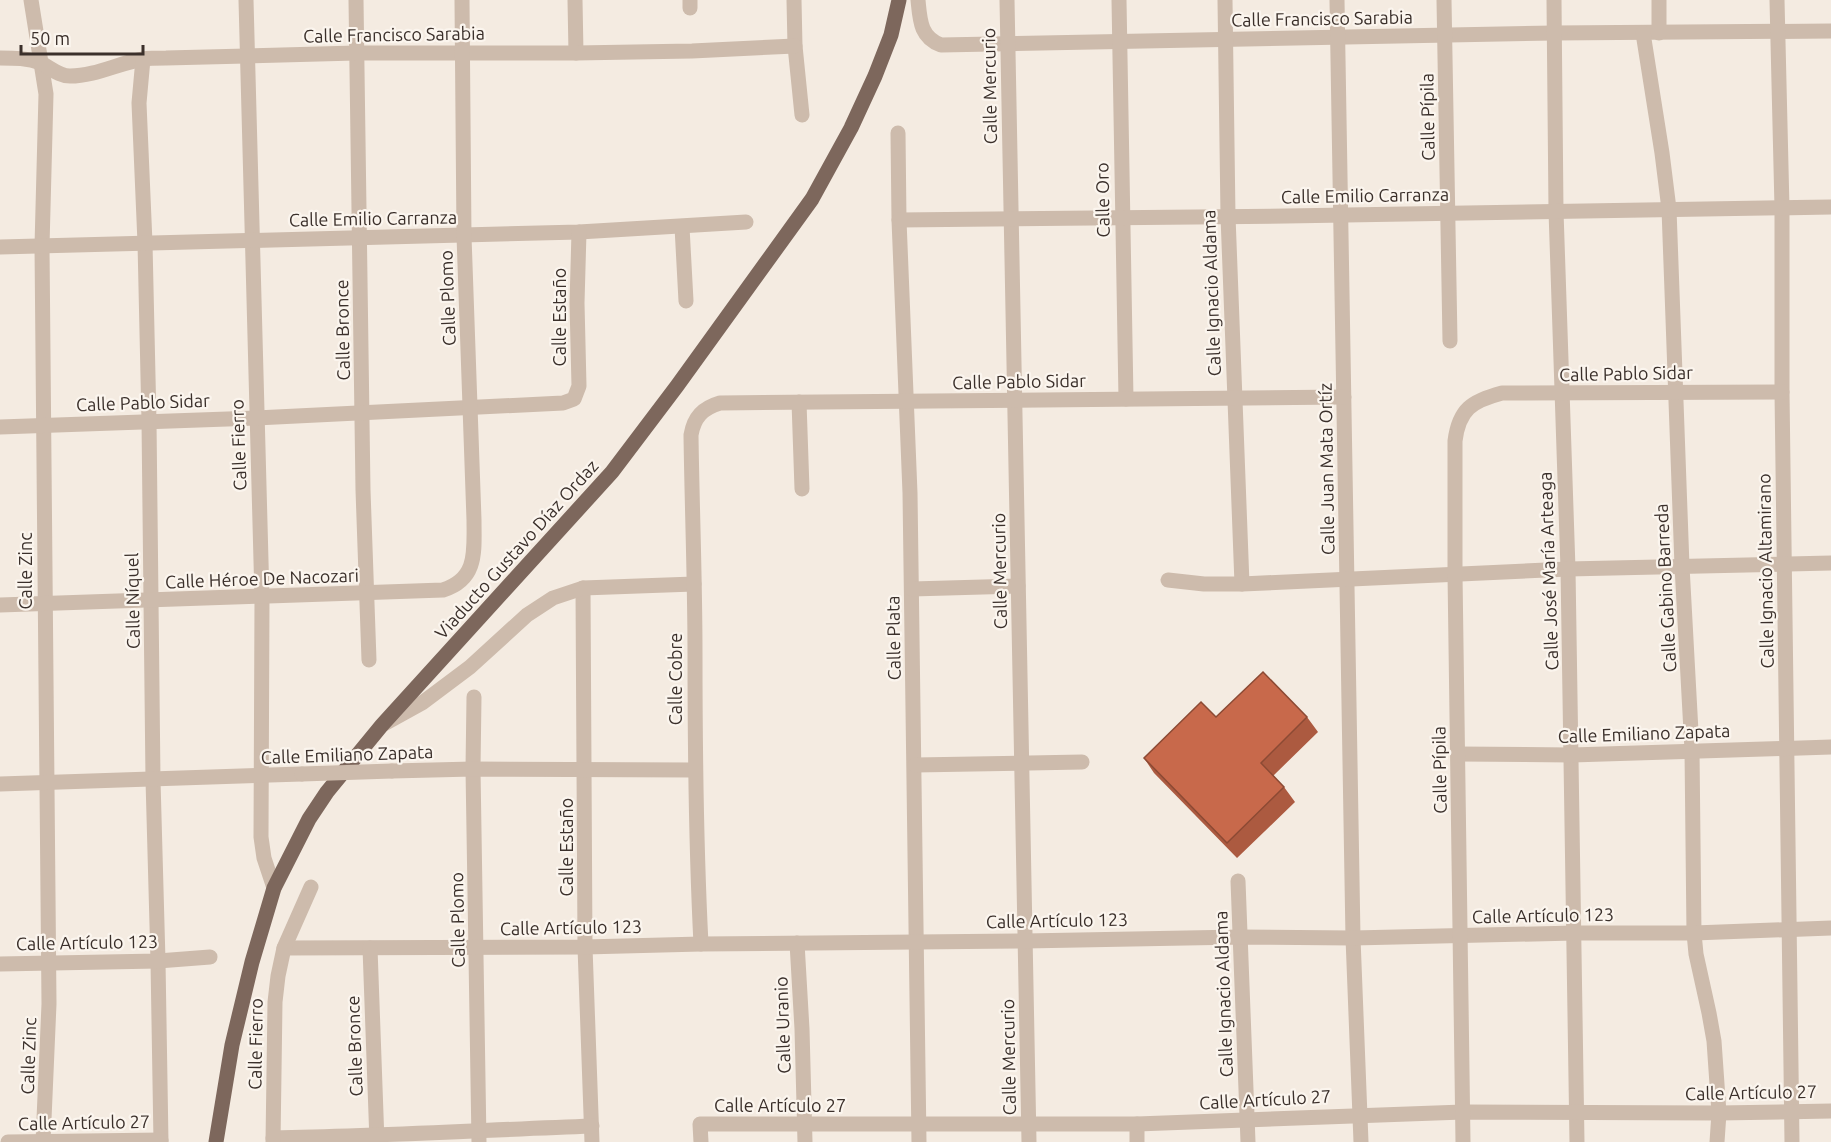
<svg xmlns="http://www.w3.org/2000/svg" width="1831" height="1142" font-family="Ubuntu,sans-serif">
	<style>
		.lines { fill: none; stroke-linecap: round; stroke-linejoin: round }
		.minor { stroke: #cdbbac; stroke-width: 15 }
		.major { stroke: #7d675c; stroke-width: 15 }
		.minor-bridge { stroke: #cdbbac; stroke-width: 15 }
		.wall { fill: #ac5a40 }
		.building { fill: #c8694b; stroke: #8c4a34; stroke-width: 1.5 }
		.labels { text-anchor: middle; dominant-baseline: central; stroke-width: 4.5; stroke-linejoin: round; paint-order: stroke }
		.street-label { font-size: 18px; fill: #3b302b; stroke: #fbf5ee }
	</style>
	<rect width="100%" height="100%" fill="#f4ebe1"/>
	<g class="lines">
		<g class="minor">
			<polyline points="31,0 46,94 42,246 49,1004 43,1142"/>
			<polyline points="246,0 262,598 261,837 264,858 274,888"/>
			<polyline points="356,0 363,490 369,660"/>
			<polyline points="575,0 576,53"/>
			<polyline points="690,0 690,8"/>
			<polyline points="794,0 795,46 802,115"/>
			<path d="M 918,0 C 920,20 920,37 941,45 L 1554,33 L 1831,31"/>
			<polyline points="1007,0 1029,1142"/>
			<polyline points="1119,0 1126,399"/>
			<polyline points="1225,0 1228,216 1242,584"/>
			<polyline points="1337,0 1353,938 1361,1142"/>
			<polyline points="1444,0 1450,341"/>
			<polyline points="1554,0 1556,211 1568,569 1577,1142"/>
			<polyline points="1659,0 1659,33"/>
			<polyline points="1777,0 1782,208 1782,392 1792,1142"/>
			<polyline points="1643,33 1662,153 1669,209 1682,566 1692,750 1694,933 1696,954 1709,1013 1714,1041 1719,1113 1717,1142"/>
			<path d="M 0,58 C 14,58 28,58 41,63 C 51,68 59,76 70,76 C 95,76 119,63 143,59 C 150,58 158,58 166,58 L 356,53 L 576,53 L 692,51 L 795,46"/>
			<polyline points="143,59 139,103 145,243 149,421 153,780 158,961 161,1142"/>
			<polyline points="898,133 899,220 910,493 919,1142"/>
			<polyline points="899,220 1286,216 1831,207"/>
			<polyline points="682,227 686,301"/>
			<polyline points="0,247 579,232 746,222"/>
			<polyline points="799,402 802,489"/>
			<polyline points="0,427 256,418 563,403 574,399 579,386 577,303 579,232"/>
			<polyline points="1168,580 1204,584 1242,584 1568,569 1831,563"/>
			<polyline points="583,588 585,947 592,1142"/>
			<polyline points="912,589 1018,586"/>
			<path d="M 0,605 L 443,590 C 478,579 474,551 474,520 L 464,236 L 462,0"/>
			<polyline points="474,697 473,769 479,1142"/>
			<polyline points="384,724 422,703 470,667 527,615 553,598 583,588 694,584"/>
			<polyline points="1458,754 1572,755 1831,747"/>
			<polyline points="915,765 1082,762"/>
			<polyline points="392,771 473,769 694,770"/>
			<polyline points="0,784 302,774"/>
			<polyline points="1238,881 1248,1142"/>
			<polyline points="797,943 802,1029 805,1142"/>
			<path d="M 701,944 C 696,847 695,750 695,653 C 695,581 692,508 691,435 C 694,417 703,408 720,403 L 1344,397"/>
			<polyline points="284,948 585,947 701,944 1025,941 1240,937 1353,938 1575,933 1694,933 1831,928"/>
			<polyline points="370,948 377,1142"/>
			<polyline points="0,964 158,961 210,957"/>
			<polyline points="1137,1124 1137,1142"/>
			<path d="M 273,1138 C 379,1136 485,1130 592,1126"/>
			<polyline points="8,1142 161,1140"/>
			<polyline points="273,1142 275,1002 278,976 284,948 311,887"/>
			<polyline points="701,1142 700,1124 1137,1124 1463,1112 1719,1113 1831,1111"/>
			<path d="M 1463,1142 L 1455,574 L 1455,441 C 1459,409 1472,401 1502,393 L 1782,392"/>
		</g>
		<polyline class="major" points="216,1142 232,1045 252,962 274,888 309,819 327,792 382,725 612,472 677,386 812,199 851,128 875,76 891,35 899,0"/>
		<polyline class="minor-bridge" points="302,774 392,771"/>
	</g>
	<polygon class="wall" points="1216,717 1307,717 1318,732 1273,776 1284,787 1295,802 1237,858 1154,773 1144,758"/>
	<polygon class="building" points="1263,672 1307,717 1261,763 1284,787 1227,843 1144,758 1201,702 1216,717"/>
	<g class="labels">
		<g class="street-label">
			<text transform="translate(1322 18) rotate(-1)">Calle Francisco Sarabia</text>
			<text transform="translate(394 34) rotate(-1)">Calle Francisco Sarabia</text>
			<text transform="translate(989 86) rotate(-91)">Calle Mercurio</text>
			<text transform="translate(1427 117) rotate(-91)">Calle Pípila</text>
			<text transform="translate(1365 195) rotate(-1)">Calle Emilio Carranza</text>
			<text transform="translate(1102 200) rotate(-91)">Calle Oro</text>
			<text transform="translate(373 218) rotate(-1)">Calle Emilio Carranza</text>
			<text transform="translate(1211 293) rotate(-92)">Calle Ignacio Aldama</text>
			<text transform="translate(447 298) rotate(-92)">Calle Plomo</text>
			<text transform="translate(559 317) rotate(-90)">Calle Estaño</text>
			<text transform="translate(342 330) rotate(-91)">Calle Bronce</text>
			<text transform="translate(1626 373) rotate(-1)">Calle Pablo Sidar</text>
			<text transform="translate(1019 381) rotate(-1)">Calle Pablo Sidar</text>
			<text transform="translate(143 402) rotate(-2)">Calle Pablo Sidar</text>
			<text transform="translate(238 445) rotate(-92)">Calle Fierro</text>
			<text transform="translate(1326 469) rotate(-91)">Calle Juan Mata Ortíz</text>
			<text transform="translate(516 549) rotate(-48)">Viaducto Gustavo Díaz Ordaz</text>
			<text transform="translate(25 571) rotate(-90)">Calle Zinc</text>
			<text transform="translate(999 571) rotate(-91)">Calle Mercurio</text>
			<text transform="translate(1548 571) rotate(-92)">Calle José María Arteaga</text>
			<text transform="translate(1765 571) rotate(-91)">Calle Ignacio Altamirano</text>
			<text transform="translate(262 578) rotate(-2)">Calle Héroe De Nacozari</text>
			<text transform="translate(1665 588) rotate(-93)">Calle Gabino Barreda</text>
			<text transform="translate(132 601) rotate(-91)">Calle Níquel</text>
			<text transform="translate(893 638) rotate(-91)">Calle Plata</text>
			<text transform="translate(675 679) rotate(-90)">Calle Cobre</text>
			<text transform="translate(1644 733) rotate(-2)">Calle Emiliano Zapata</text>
			<text transform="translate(347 754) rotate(-2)">Calle Emiliano Zapata</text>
			<text transform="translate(1439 770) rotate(-91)">Calle Pípila</text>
			<text transform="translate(566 847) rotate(-90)">Calle Estaño</text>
			<text transform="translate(1543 915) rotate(-1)">Calle Artículo 123</text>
			<text transform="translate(457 920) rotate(-91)">Calle Plomo</text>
			<text transform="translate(1057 920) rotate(-1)">Calle Artículo 123</text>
			<text transform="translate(571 927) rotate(-1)">Calle Artículo 123</text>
			<text transform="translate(87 942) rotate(-1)">Calle Artículo 123</text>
			<text transform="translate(1223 994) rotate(-92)">Calle Ignacio Aldama</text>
			<text transform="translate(782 1025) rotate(-92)">Calle Uranio</text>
			<text transform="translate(255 1044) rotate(-89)">Calle Fierro</text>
			<text transform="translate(354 1046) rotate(-92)">Calle Bronce</text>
			<text transform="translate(28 1056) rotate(-88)">Calle Zinc</text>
			<text transform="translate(1008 1057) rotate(-91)">Calle Mercurio</text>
			<text transform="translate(1751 1092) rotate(-1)">Calle Artículo 27</text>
			<text transform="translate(1265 1099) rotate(-3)">Calle Artículo 27</text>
			<text x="780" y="1105">Calle Artículo 27</text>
			<text transform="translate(84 1122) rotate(-1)">Calle Artículo 27</text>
		</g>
	</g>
	<path d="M21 45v9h122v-9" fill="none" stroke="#3b302b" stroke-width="3"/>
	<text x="30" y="45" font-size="18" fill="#3b302b" stroke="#fbf5ee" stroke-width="4.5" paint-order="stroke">50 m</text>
</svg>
